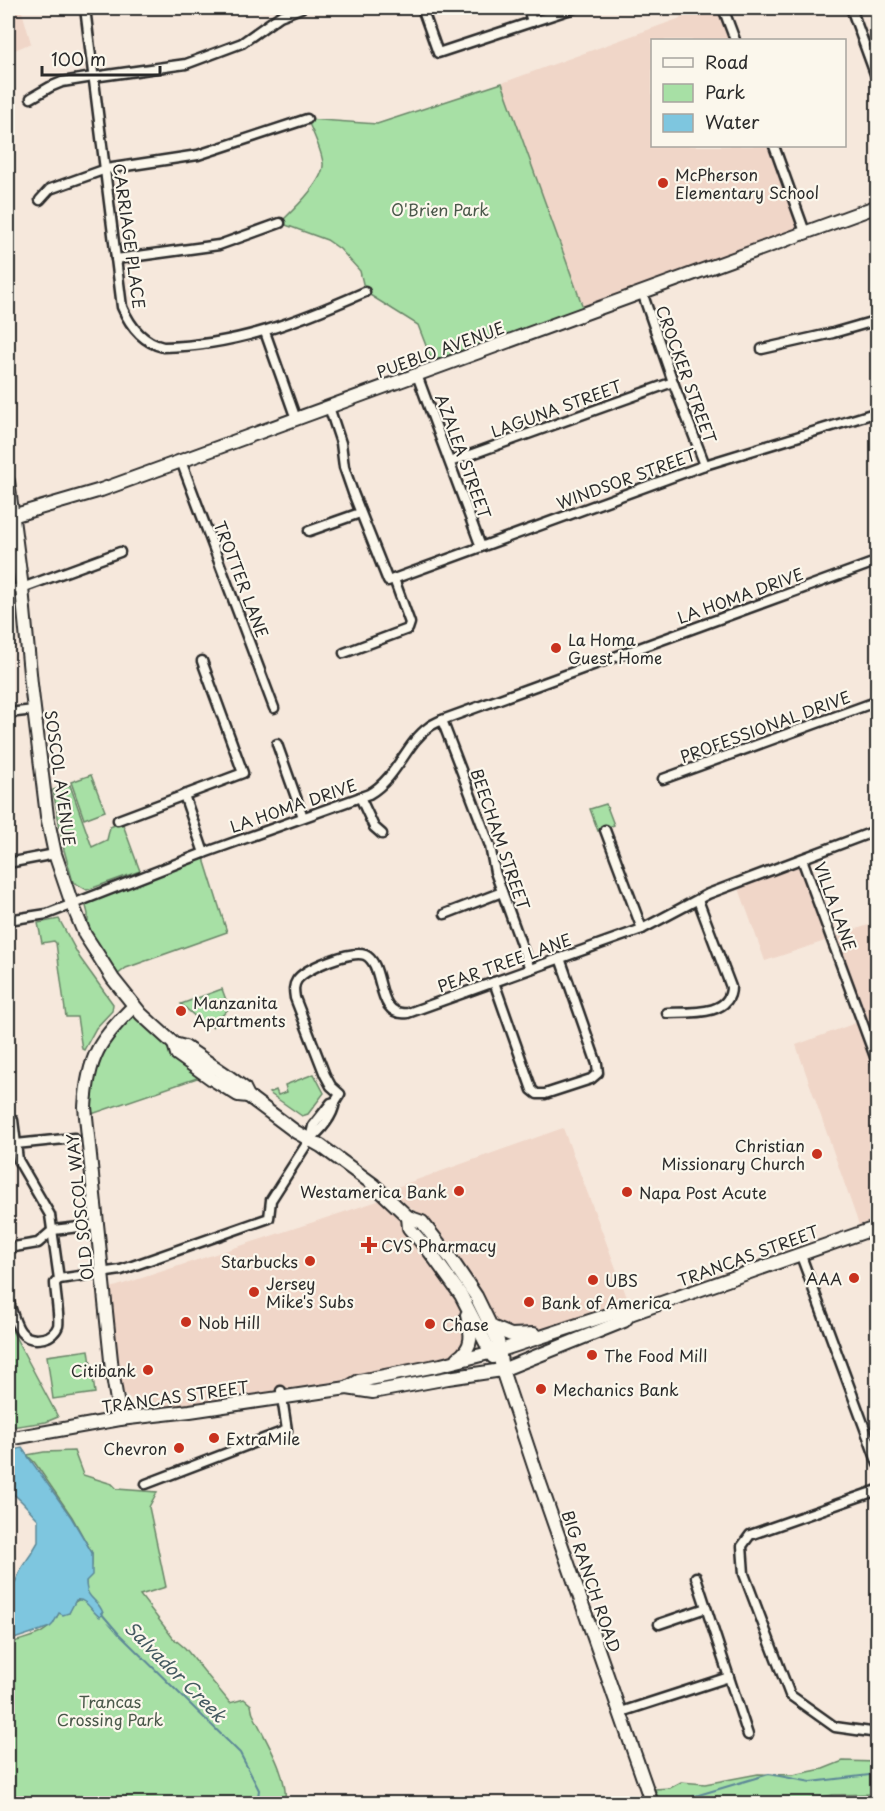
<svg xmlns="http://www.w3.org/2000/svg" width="885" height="1811" font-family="'Playpen Sans',sans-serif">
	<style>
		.built { fill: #f0d6c8 }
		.green { fill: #a7e0a5; stroke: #698668; stroke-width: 1.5 }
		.water { fill: #7ec6df; stroke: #5d8897; stroke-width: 1.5 }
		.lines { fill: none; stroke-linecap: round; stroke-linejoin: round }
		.stream { stroke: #5d8897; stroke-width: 2 }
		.street-casing { stroke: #2b2b2b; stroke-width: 13 }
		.secondary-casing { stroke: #2b2b2b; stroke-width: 16 }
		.street { stroke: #fbf7ec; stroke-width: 8 }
		.secondary { stroke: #fbf7ec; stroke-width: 12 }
		.poi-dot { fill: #c8321e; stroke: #fbf7ec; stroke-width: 2 }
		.labels { text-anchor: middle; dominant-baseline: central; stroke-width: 4.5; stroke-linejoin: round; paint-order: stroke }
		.poi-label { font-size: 16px; fill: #2b2b2b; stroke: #fbf7ec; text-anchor: start }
		.park-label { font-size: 16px; fill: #4a584a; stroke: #fbf7ec }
		.street-label { font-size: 16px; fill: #2b2b2b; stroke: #fbf7ec }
		.water-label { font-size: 18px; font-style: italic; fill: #445a61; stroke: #fbf7ec }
	</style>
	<rect width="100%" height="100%" fill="#f6e8dc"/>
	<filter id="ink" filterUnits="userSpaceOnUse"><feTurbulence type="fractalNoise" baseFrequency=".0167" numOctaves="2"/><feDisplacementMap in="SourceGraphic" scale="12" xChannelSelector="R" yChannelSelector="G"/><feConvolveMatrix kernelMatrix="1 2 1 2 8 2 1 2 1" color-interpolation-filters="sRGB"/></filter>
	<g filter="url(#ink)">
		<g class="built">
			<polygon points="8,8 21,8 31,43 8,53"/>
			<polygon points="708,8 723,8 735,40 652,40 652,146 774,146 805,232 585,313 502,83"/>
			<polygon points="802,859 831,938 877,922 877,1219 859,1225 796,1045 861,1021 831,939 765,961 737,883"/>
			<polygon points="563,1128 631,1308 549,1333 499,1331 420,1216 393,1192 391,1189"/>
			<polygon points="381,1200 409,1228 461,1295 469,1346 441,1365 160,1408 142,1406 125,1395 120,1388 105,1290"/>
		</g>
		<g class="green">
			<path d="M 502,83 L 585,313 L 435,369 L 418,325 L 365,292 L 360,271 L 340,249 L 327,240 L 280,223 C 292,211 325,181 323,163 C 321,148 313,133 307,119 L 377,124 Z"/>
			<polygon points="91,775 105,811 84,819 71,782"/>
			<polygon points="70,785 92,847 107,840 110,827 122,822 140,871 87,890 73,882 64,850 53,790"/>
			<polygon points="606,804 614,825 598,831 590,809"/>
			<polygon points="204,853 205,862 227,932 126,968 117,975 101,952 88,927 88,914 84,898"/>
			<polygon points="59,919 80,958 113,1004 112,1011 96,1028 84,1050 82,1049 77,1017 66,1017 56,943 54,941 42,943 38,923"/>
			<polygon points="222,989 229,1008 212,1027 208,1024 206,1026 181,1004"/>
			<polygon points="131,1009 159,1039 206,1075 86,1116 89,1070"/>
			<polygon points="314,1074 324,1093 308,1114 302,1116 269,1093 276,1090 278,1095 287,1092 285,1085"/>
			<polygon points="8,1326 10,1327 58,1417 46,1422 11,1427 8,1421"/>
			<polygon points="89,1350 95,1393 53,1399 47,1356"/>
			<path d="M 74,1451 L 83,1475 L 112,1484 L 117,1489 L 157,1492 L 149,1507 L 166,1587 L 140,1595 L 173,1638 L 185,1648 L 230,1703 L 244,1699 L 251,1705 L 253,1714 C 265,1739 289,1776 285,1803 L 8,1804 L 8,1644 C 30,1636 47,1637 59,1613 L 69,1613 L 73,1603 L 80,1599 L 86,1589 L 86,1581 L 92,1565 L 92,1553 L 72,1517 L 35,1463 L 27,1455 L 44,1452 Z"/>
			<polygon points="843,1761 877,1762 877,1794 833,1795 790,1803 660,1804 655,1789 670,1788 681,1782 705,1784 758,1774 793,1775 823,1769"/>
		</g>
		<path class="water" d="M 22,1448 L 71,1517 L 84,1539 L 92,1553 L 92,1575 L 86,1581 C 86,1601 98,1598 103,1613 L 100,1617 C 91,1612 87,1598 76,1600 L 69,1613 L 63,1615 L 59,1613 L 53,1624 L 50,1627 L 8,1641 L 8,1594 L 14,1585 L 22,1567 L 31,1554 L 38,1542 L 38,1519 C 28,1510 20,1496 8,1491 L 8,1451 Z"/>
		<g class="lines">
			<g class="stream">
				<polyline points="101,1613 119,1634 240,1753 259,1790 257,1804"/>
				<polyline points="658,1804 692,1797 769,1774 811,1782 878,1774"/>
			</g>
			<defs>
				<g id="street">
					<path d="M 85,8 L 122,307 C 130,326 142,342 163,347 C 236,346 299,321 365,292"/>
					<polyline points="422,8 438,53 574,8"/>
					<polyline points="528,8 532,22"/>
					<polyline points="723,8 735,40"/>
					<polyline points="851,8 878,82"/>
					<polyline points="31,98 50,87 62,82 93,77 186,64 242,43 280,16 301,8"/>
					<polyline points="774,146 805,232"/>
					<polyline points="40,200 50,189 106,169 198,155 307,119"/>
					<polyline points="874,208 878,218"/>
					<polyline points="116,259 219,245 280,223"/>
					<polyline points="642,292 673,382 705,465"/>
					<polyline points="265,332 296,419"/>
					<polyline points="762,349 833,333 878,320"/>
					<polyline points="417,375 481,547"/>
					<polyline points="329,407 341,443 344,467 353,493 388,581 705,465 878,412"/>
					<polyline points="181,461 274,708"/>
					<polyline points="450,462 673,382"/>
					<polyline points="309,531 360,513"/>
					<polyline points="8,590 22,588 120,552"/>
					<polyline points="344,653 408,629 410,623 394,579"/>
					<polyline points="8,713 34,710"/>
					<polyline points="442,720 490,846 495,872 530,969"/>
					<polyline points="277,744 303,817"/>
					<polyline points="663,779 878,701"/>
					<polyline points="184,795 204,853"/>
					<polyline points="360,797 374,827 382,834"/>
					<polyline points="118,820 243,773 202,661"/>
					<polyline points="605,830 642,929"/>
					<polyline points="802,859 878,1065"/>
					<polyline points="8,863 55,854"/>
					<polyline points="445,914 502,892"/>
					<path d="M 8,920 L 47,914 L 204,853 L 369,794 C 397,778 406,743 429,727 C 433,724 438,722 442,720 L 878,561"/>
					<polyline points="494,982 532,1090 537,1094 545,1094 591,1079 598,1073 597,1064 560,958"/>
					<path d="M 667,1013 C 687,1012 731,1017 731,987 L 698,900"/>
					<path d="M 335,1102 L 340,1094 L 331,1086 L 325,1075 L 295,998 C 294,991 293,986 297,980 C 305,968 351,950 365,955 C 386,964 374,1018 408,1013 L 642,929 L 708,894 L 878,830"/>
					<polyline points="13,1120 18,1160 50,1215 59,1279"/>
					<polyline points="16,1144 74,1138"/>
					<polyline points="8,1248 38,1243 53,1230 97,1225"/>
					<polyline points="800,1253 878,1464"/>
					<path d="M 59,1279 L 121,1270 L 269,1218 L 271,1200 L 310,1139 L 313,1126 L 331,1103 L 335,1102 C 333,1116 321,1131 310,1139"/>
					<path d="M 8,1299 C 15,1320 17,1344 44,1338 C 50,1337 56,1332 58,1326 C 60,1319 55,1291 55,1283 L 59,1279"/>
					<polyline points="146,1484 287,1430 281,1391"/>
					<polyline points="878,1490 750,1535 742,1546 744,1574 790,1695 835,1727 878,1733"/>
					<polyline points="696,1577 748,1735"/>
					<polyline points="659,1624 706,1608"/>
					<polyline points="621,1712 729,1677"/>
				</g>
				<g id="secondary">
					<polyline points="8,481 22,588 31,684 47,816 55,854 72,904 85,935 98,955 113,979 141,1014 174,1044 185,1047 225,1074 244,1088 248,1096 296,1132 321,1146 374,1185 408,1217 422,1222 451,1259 476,1296 498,1341 502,1370 535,1469 652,1804"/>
					<polyline points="12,516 101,490 181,461 878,206"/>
					<polyline points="174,1044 177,1054 212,1079 238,1095 248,1096"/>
					<polyline points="408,1217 409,1228 430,1252 461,1295 493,1357"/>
					<polyline points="492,1327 511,1335 534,1334"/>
					<path d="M 458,1358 C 475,1346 471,1332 467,1315"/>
					<polyline points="347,1388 359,1381 441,1365 501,1350 620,1311 630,1314"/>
					<path d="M 120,1419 L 112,1370 L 85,1107 C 88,1057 99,1040 134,1006"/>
					<polyline points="8,1439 120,1419 190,1411 347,1388 373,1392 448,1378 502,1370 624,1321 630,1314 878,1227"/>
				</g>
			</defs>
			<use href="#street" class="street-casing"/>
			<use href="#secondary" class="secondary-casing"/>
			<use href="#street" class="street"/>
			<use href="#secondary" class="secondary"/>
		</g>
	</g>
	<g class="poi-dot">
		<circle cx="663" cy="183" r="6"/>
		<circle cx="556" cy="648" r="6"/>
		<circle cx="181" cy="1011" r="6"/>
		<circle cx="817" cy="1154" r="6"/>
		<circle cx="459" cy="1191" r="6"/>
		<circle cx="627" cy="1192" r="6"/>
		<path d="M366 1236h6v6h6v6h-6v6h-6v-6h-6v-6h6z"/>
		<circle cx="310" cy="1261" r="6"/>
		<circle cx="854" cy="1278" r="6"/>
		<circle cx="593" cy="1280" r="6"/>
		<circle cx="254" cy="1292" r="6"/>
		<circle cx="529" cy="1302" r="6"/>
		<circle cx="186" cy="1322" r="6"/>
		<circle cx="430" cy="1324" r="6"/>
		<circle cx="592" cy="1355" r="6"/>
		<circle cx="148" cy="1370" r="6"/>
		<circle cx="541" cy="1389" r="6"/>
		<circle cx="214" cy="1438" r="6"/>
		<circle cx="179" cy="1448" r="6"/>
	</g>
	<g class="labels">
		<g class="poi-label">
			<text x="675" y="174">McPherson<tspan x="675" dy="18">Elementary School</tspan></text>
			<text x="568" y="639">La Homa<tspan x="568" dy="18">Guest Home</tspan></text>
			<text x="193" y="1002">Manzanita<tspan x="193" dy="18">Apartments</tspan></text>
			<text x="805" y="1145" text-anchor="end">Christian<tspan x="805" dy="18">Missionary Church</tspan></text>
			<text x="447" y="1191" text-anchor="end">Westamerica Bank</text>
			<text x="639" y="1192">Napa Post Acute</text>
			<text x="381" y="1245">CVS Pharmacy</text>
			<text x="298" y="1261" text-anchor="end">Starbucks</text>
			<text x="842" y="1278" text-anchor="end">AAA</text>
			<text x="605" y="1280">UBS</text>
			<text x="266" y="1283">Jersey<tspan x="266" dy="18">Mike's Subs</tspan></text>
			<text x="541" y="1302">Bank of America</text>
			<text x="198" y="1322">Nob Hill</text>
			<text x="442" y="1324">Chase</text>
			<text x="604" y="1355">The Food Mill</text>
			<text x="136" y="1370" text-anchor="end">Citibank</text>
			<text x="553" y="1389">Mechanics Bank</text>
			<text x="226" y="1438">ExtraMile</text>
			<text x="167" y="1448" text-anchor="end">Chevron</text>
		</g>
		<g class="park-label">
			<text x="440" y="209">O'Brien Park</text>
			<text x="110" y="1701">Trancas<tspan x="110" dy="18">Crossing Park</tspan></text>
		</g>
		<g class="street-label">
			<text transform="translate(130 236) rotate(82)">CARRIAGE PLACE</text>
			<text transform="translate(440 349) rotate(-20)">PUEBLO AVENUE</text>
			<text transform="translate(687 374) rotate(70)">CROCKER STREET</text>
			<text transform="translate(556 408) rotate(-20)">LAGUNA STREET</text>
			<text transform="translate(464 456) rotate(70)">AZALEA STREET</text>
			<text transform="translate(626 478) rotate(-20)">WINDSOR STREET</text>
			<text transform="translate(242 579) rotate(69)">TROTTER LANE</text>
			<text transform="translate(740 595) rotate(-20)">LA HOMA DRIVE</text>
			<text transform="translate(765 726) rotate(-20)">PROFESSIONAL DRIVE</text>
			<text transform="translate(61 778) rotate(82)">SOSCOL AVENUE</text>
			<text transform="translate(293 805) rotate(-19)">LA HOMA DRIVE</text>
			<text transform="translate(501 839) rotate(71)">BEECHAM STREET</text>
			<text transform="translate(836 906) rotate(70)">VILLA LANE</text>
			<text transform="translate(504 962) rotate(-20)">PEAR TREE LANE</text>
			<text transform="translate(79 1207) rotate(-96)">OLD SOSCOL WAY</text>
			<text transform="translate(748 1255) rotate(-20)">TRANCAS STREET</text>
			<text transform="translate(175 1396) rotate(-8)">TRANCAS STREET</text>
			<text transform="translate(592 1581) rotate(71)">BIG RANCH ROAD</text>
		</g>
		<g class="water-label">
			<text transform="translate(176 1671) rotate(45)">Salvador Creek</text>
		</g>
	</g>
	<rect width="885" height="1811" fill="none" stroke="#fbf7ec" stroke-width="30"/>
	<rect x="15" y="15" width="855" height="1781" fill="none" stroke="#2b2b2b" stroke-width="2" filter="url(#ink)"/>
	<rect x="651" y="39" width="195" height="108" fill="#fbf7ec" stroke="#a8a59f" stroke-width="1.5"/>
	<rect x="663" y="58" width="30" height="9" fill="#fbf7ec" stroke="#a8a59f" stroke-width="1.5"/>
	<text x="705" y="69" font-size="18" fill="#2b2b2b">Road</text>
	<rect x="663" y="84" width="30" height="18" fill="#a7e0a5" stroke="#a8a59f" stroke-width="1.5"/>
	<text x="705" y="99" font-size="18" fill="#2b2b2b">Park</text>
	<rect x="663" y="114" width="30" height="18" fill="#7ec6df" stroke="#a8a59f" stroke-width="1.5"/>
	<text x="705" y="129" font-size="18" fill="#2b2b2b">Water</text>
	<path d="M42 66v9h118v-9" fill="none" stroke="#2b2b2b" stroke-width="3"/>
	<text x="51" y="66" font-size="18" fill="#2b2b2b" stroke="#fbf7ec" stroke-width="4.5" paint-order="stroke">100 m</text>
</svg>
